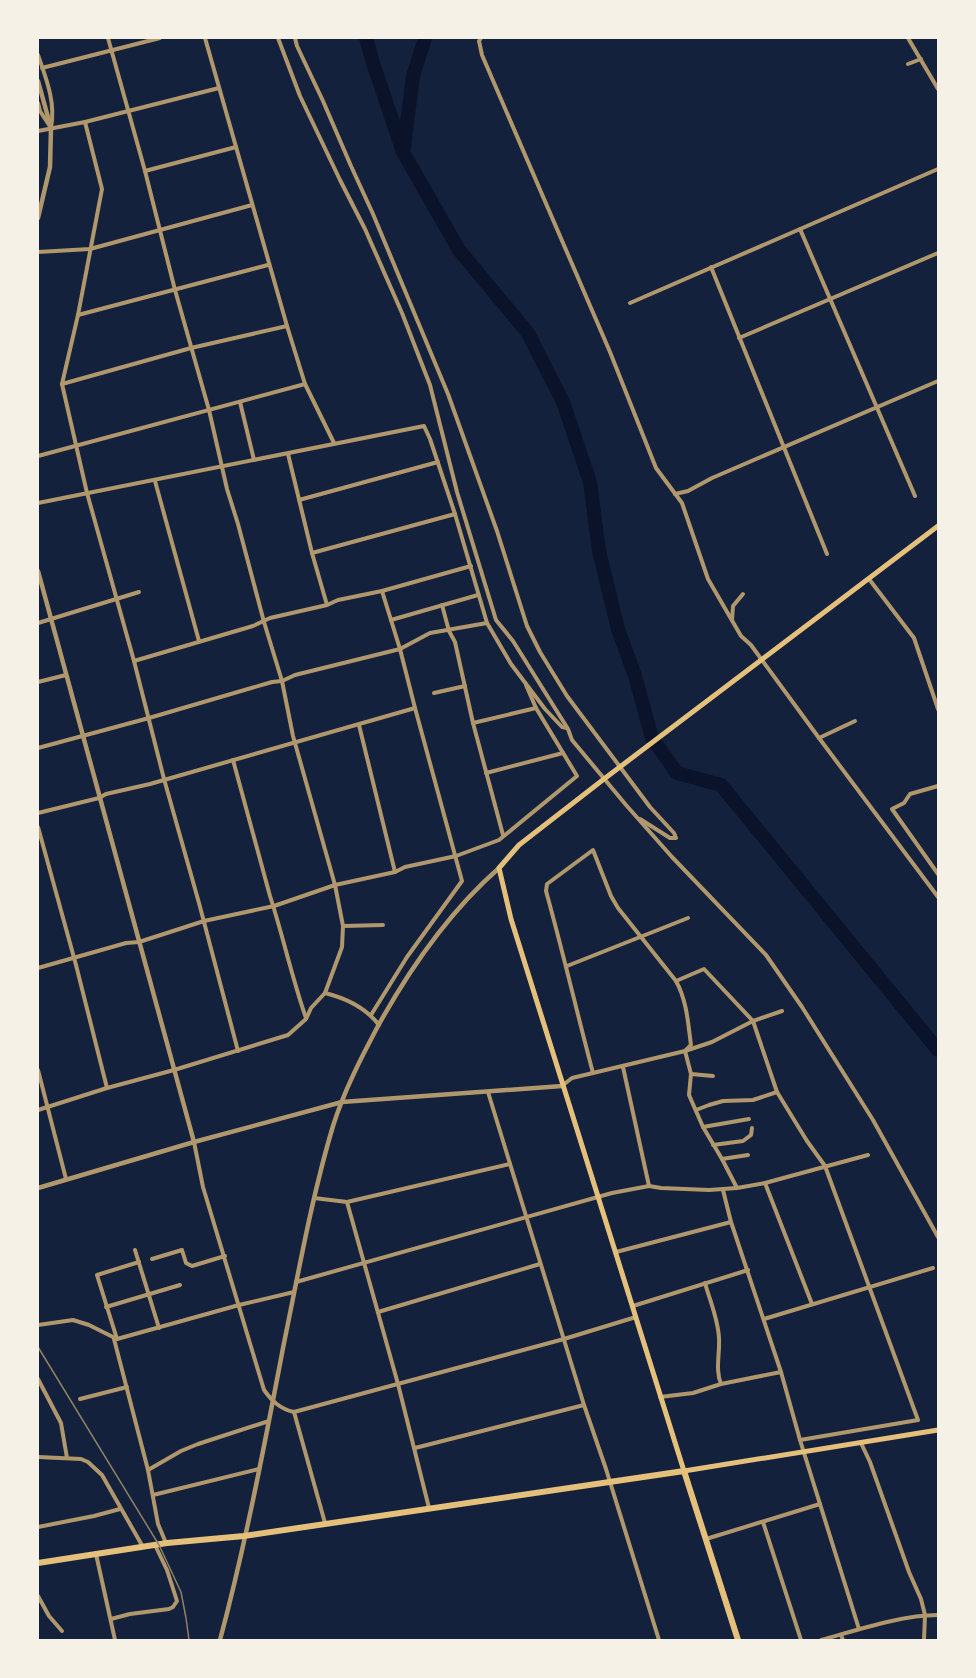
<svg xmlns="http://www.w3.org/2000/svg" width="976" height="1678" font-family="Raleway,sans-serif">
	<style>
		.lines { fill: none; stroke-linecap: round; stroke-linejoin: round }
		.river { stroke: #0b132b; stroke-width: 14 }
		.minor { stroke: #b1986c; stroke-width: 4 }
		.tertiary { stroke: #b1986c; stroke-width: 4.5 }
		.secondary { stroke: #e5c07b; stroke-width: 5 }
		.trunk { stroke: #e5c07b; stroke-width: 6 }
		.tram { stroke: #918062; stroke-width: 1.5 }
	</style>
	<rect width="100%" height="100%" fill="#14213d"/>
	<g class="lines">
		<g class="river">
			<polyline points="366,38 373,63 403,152 459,250 528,333 563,402 590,482 599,551 618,629 635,676 652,738 677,773 721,785 938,1050"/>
			<polyline points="404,147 413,76 425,38"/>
		</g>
		<g class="minor">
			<polyline points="205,38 287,326 305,384 334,443"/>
			<polyline points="278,38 300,96 340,180 365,229 402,313 430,385 457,492 496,620 513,641 568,729 572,740 626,805 672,857 766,955 802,1007 873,1120 938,1237"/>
			<polyline points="295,38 297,46 323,101 351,166 373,214 448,394 497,531 527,626 540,652 567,696 650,807 674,833 676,838 670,838 640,819"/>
			<polyline points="481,38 479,41 482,55 610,352 656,468 682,503 708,579 741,636 751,645 819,738 938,897"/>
			<polyline points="908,38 938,89"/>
			<path d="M 38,55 C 46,78 56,103 51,127"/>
			<polyline points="908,64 921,59"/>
			<polyline points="42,68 160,38"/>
			<polyline points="38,103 40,111 49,125"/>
			<polyline points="85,122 102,189 78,315 62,384 87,493 134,661 164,779 199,903 238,1051"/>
			<polyline points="38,131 85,122 219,88"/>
			<polyline points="145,171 236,147"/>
			<polyline points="800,229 915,496"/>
			<polyline points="38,252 90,249 252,205"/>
			<polyline points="711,267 827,554"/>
			<polyline points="630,303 938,169"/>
			<polyline points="78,315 268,265"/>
			<polyline points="739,338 938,253"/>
			<polyline points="62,384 191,348 287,326"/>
			<polyline points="240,402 254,460"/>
			<polyline points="288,454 312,553 327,605"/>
			<polyline points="38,456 305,384"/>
			<polyline points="155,481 199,641"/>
			<polyline points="675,494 688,491 712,478 938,381"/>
			<polyline points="299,500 438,462"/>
			<polyline points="38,503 424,426 430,439 455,514 487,623 511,664 545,709 562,727 567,728"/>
			<polyline points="312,553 455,514"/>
			<polyline points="869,579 914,638 938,709"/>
			<polyline points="442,605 449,631 455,642 473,723 503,835"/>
			<polyline points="391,620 478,595"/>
			<polyline points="732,620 733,606 743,594"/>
			<polyline points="38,623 139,592"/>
			<polyline points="134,661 253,626 270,618 327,605 338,600 382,591 471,566"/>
			<polyline points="38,682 66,675"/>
			<polyline points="434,693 465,686"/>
			<polyline points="473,723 536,708"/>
			<polyline points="359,725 395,872"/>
			<polyline points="819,738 855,721"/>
			<polyline points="38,748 149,718 272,682 282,681 295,675 400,649 430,633 487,623"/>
			<path d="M 233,760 L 270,896 C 283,936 292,978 306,1018"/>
			<polyline points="486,773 563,753"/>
			<polyline points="938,786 910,794 904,803 892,809 938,874"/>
			<polyline points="38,813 99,798 106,794 150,784 415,708"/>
			<polyline points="38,827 76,965 107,1088"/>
			<polyline points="343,926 383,925"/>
			<polyline points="567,966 688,918"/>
			<polyline points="38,968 126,943 139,942 204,921 274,906 335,885 395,872 405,867 456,856 499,840 577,776 536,708 526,685"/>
			<polyline points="676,981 704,969 753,1021 777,1092 807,1141 825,1166 918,1420 800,1440"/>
			<path d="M 325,993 C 345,998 366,1008 379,1025"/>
			<polyline points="371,1015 407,957 462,881 415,708 400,649 382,591"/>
			<polyline points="685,1051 691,1074 689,1095 703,1127 722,1159 737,1188"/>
			<polyline points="623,1067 649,1186"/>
			<polyline points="38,1070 66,1179"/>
			<path d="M 593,1073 C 577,1013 563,952 546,891 L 547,884 L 593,850 L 611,896 L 618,908 L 676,981 C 687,1001 688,1023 691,1045 L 685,1051"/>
			<polyline points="691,1074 713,1076"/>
			<polyline points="563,1085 572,1078 685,1051 712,1042 753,1021 782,1011"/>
			<polyline points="488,1092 584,1405 606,1469 659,1640"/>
			<polyline points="38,1110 107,1088 174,1070 288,1035 306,1019 311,1008 325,993 342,947 343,926 335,885 293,736 282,681 264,622 238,524 227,489 209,410 175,290 145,171 108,38"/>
			<polyline points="696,1110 709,1105 723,1101 753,1100 777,1092"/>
			<polyline points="703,1127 749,1119"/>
			<path d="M 194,1142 L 203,1187 L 264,1390 C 272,1401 280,1409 294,1412 L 564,1339 L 636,1317"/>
			<polyline points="713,1145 743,1141 751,1135 752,1128"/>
			<polyline points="722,1159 748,1155"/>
			<polyline points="765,1183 812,1304"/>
			<polyline points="723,1190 731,1222 781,1372 800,1440 859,1629"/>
			<polyline points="314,1198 347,1202 398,1384 429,1508"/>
			<polyline points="347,1202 510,1164"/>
			<polyline points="135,1250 159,1328"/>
			<polyline points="616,1252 731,1222"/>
			<polyline points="152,1259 182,1250 186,1263 192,1266 225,1256"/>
			<polyline points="296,1282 612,1193 649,1186 661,1188 709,1190 737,1188 765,1183 868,1155"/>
			<path d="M 705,1283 C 710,1301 718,1319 719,1338 C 720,1353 715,1370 721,1384"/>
			<polyline points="633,1306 748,1270"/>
			<polyline points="106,1307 180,1285"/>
			<polyline points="378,1312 540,1264"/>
			<polyline points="764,1319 933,1268"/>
			<polyline points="38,1325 73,1320 89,1325 117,1339 239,1305 294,1292"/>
			<polyline points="114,1339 148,1470 158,1524 166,1543"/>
			<polyline points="117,1339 97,1275 139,1262"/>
			<polyline points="38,1379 61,1423 67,1458"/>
			<polyline points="660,1397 693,1393 721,1384 781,1372"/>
			<polyline points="80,1399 127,1387"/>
			<polyline points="294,1412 325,1523"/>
			<polyline points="861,1443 870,1462 909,1572 921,1599 925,1615 924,1640"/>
			<polyline points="415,1448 584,1405"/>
			<polyline points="38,1457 81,1459 88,1462 102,1475 143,1547"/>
			<polyline points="148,1470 181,1451 198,1444 269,1421"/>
			<polyline points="153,1495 259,1469"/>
			<polyline points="763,1522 801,1640"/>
			<polyline points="38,1527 94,1516 120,1509"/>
			<polyline points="706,1539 820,1504"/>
			<polyline points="96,1554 115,1640"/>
			<polyline points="38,1596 49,1616 62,1631"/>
			<polyline points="111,1619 130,1614 169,1609 173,1607 177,1601 167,1570 155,1545"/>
			<polyline points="841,1635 843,1640"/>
			<path d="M 821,1640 C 857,1630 902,1615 938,1615"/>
		</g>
		<g class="tertiary">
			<polyline points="38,81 51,128 50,167 38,218"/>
			<polyline points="38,571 194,1142"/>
			<polyline points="38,1188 194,1142 342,1102 562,1086"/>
			<path d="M 220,1640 C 246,1543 265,1442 284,1343 C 299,1270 312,1196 333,1126 C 344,1091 361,1058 378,1026 C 410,968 449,912 499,868"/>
		</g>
		<polyline class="secondary" points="938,526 604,779 519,845 499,868 511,919 684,1471 938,1430"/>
		<polyline class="trunk" points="38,1563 167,1543 244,1536 684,1471 738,1640"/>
		<polyline class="tram" points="38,1347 159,1545 181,1592 186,1618 189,1640"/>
	</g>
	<rect width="976" height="1678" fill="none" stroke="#f6f1e7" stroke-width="78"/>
</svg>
